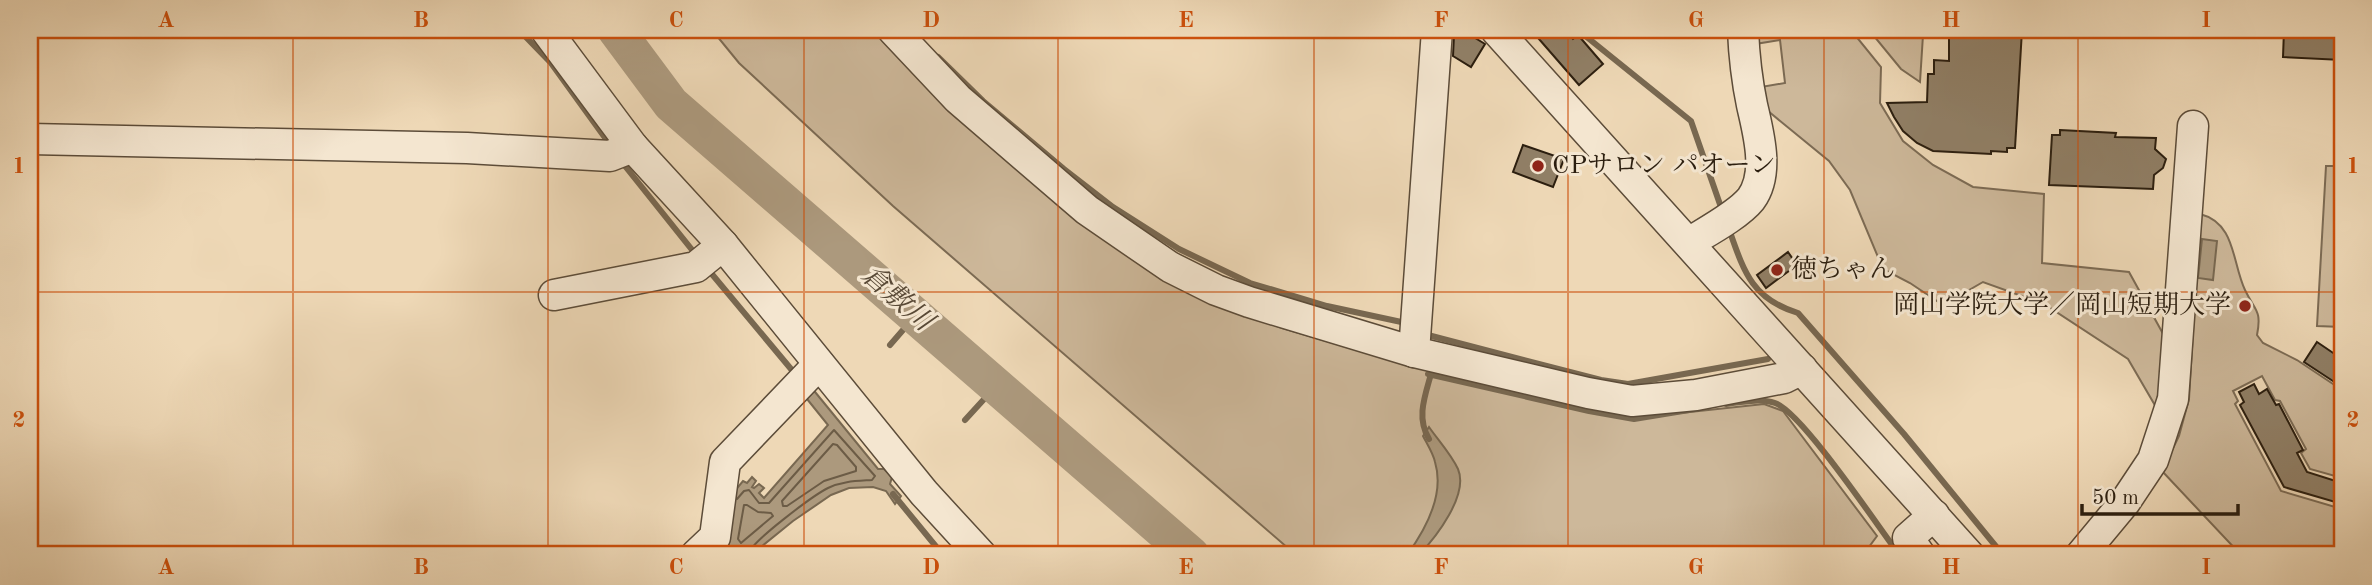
<svg xmlns="http://www.w3.org/2000/svg" width="2372" height="585" font-family="'Old Standard TT','Noto Serif JP',serif">
	<style>
		.green { fill: #cdb89a; stroke: #7c6b54; stroke-width: 2 }
		.water { fill: #ac997d; stroke: #786851; stroke-width: 2 }
		.lines { fill: none; stroke-linecap: round; stroke-linejoin: round }
		.shore { stroke: #6c5c46; stroke-width: 2 }
		.stream { stroke: #786851; stroke-width: 6 }
		.river { stroke: #ac997d; stroke-width: 37 }
		.building { fill: #907f66; stroke: #2b1e0f; stroke-width: 2 }
		.minor-casing { stroke: #5c4c39; stroke-width: 33 }
		.minor { stroke: #f4e6d0; stroke-width: 30 }
		.grid { fill: none; stroke: #cc500c; stroke-width: 2; stroke-opacity: 0.55 }
		.poi-dot { fill: #8f2418; stroke: #f4e6d0; stroke-width: 2.5 }
		.labels { text-anchor: middle; dominant-baseline: central; stroke-width: 6; stroke-linejoin: round; paint-order: stroke }
		.poi-label { font-size: 26px; fill: #2b1e0f; stroke: #f4e6d0; text-anchor: start }
		.water-label { font-size: 28px; font-style: italic; fill: #584936; stroke: #f4e6d0 }
		.neatline { fill: none; stroke: #cc500c; stroke-width: 2.5 }
		.grid-label { font-size: 23px; text-anchor: middle; font-weight: bold; fill: #cc500c }
	</style>
	<rect width="100%" height="100%" fill="#eed8b6"/>
	<filter id="stains"><feTurbulence type="fractalNoise" baseFrequency=".00286" numOctaves="4"/><feColorMatrix values="0 0 0 0 .2 0 0 0 0 .09 0 0 0 0 .02 0 0 0 .5 -.17"/></filter>
	<radialGradient id="worn" r=".72"><stop offset=".6" stop-color="#630" stop-opacity="0"/><stop offset="1" stop-color="#630" stop-opacity=".3"/></radialGradient>
	<g class="green">
		<polygon points="712,30 874,30 929,89 1220,305 1282,328 1357,350 1597,411 1634,418 1764,404 1783,411 1877,536 1863,555 1296,555 893,206 739,63"/>
		<polygon points="1753,30 1851,30 1881,67 1880,103 1903,141 1933,165 1973,187 2044,194 2042,263 2129,272 2167,341 2156,407 2128,359 2044,304 1983,282 1943,305 1910,283 1883,269 1850,190 1829,161 1768,111 1761,87 1785,83 1780,40 1755,44"/>
		<polygon points="1869,30 1909,30 1909,34 1923,35 1920,82 1901,69"/>
		<polygon points="2326,166 2342,166 2342,327 2317,326"/>
		<path d="M 2200,214 C 2236,223 2232,263 2245,290 C 2255,311 2262,310 2257,335 L 2263,343 L 2297,360 L 2342,390 L 2342,478 L 2310,469 L 2301,453 L 2306,449 L 2280,401 L 2275,400 L 2262,376 L 2233,391 L 2238,401 L 2235,404 L 2281,491 L 2342,509 L 2342,555 L 2241,555 L 2162,471 L 2179,436 L 2189,399 Z"/>
	</g>
	<g class="water">
		<polygon points="2202,239 2217,241 2213,280 2198,278"/>
		<polygon points="811,387 878,469 884,469 892,477 890,484 901,496 895,504 886,491 873,487 849,488 831,495 793,521 751,555 705,555 728,499 743,481 747,483 752,477 756,481 752,487 754,488 759,484 764,488 759,493 764,498 828,425 803,394"/>
		<path d="M 1429,427 C 1438,440 1451,454 1458,469 C 1469,495 1436,537 1419,555 L 1407,555 C 1426,529 1445,495 1435,462 C 1433,453 1427,444 1423,436 Z"/>
	</g>
	<g class="lines">
		<g class="shore">
			<polygon points="833,444 837,445 856,467 856,471 824,481 787,506 783,506 782,501"/>
			<path d="M 737,499 L 744,491 L 749,490 L 759,503 L 769,503 L 834,430 L 875,476 L 872,480 C 857,481 842,481 828,488 C 814,495 749,543 748,555"/>
			<polygon points="744,505 747,505 758,512 771,513 773,516 741,543 738,539"/>
		</g>
		<g class="stream">
			<polyline points="519,30 551,63 611,146"/>
			<polyline points="1578,30 1691,121 1723,213"/>
			<polyline points="938,57 983,101 1064,169 1113,207 1179,249 1250,283 1327,306 1406,323"/>
			<polyline points="621,161 697,256"/>
			<path d="M 1729,229 C 1744,272 1752,299 1798,313 L 1904,434 L 2003,555"/>
			<polyline points="706,267 796,375"/>
			<polyline points="1424,334 1601,380 1628,384 1768,359"/>
			<polyline points="890,345 916,315"/>
			<polyline points="1428,374 1589,411 1634,419 1695,409"/>
			<path d="M 1726,404 C 1742,402 1760,398 1775,403 C 1801,412 1873,519 1893,546"/>
			<polyline points="965,420 997,385"/>
			<path d="M 1429,439 C 1416,418 1425,396 1431,374"/>
			<polyline points="893,494 943,555"/>
		</g>
		<polyline class="river" points="616,30 671,104 1191,555"/>
	</g>
	<g class="building">
		<polygon points="1458,30 1462,30 1485,44 1471,67 1453,56 1454,35"/>
		<polygon points="1549,30 1565,30 1573,39 1578,35 1603,64 1579,85 1539,39"/>
		<polygon points="1949,30 2022,30 2015,148 2007,148 2007,152 1991,151 1991,154 1933,151 1917,143 1903,131 1894,117 1887,103 1927,102 1928,74 1934,74 1934,60 1949,61"/>
		<polygon points="2284,30 2342,30 2342,60 2283,57"/>
		<polygon points="2060,130 2116,133 2115,137 2156,138 2155,149 2166,159 2163,168 2154,175 2153,189 2049,185 2052,135 2060,135"/>
		<polygon points="1523,145 1564,159 1553,187 1513,172"/>
		<polygon points="1788,252 1797,265 1766,288 1757,275"/>
		<polygon points="2317,342 2342,359 2342,387 2304,362"/>
		<polygon points="2254,384 2259,394 2267,389 2276,405 2279,404 2303,450 2297,453 2307,472 2342,483 2342,504 2284,487 2240,405 2244,402 2239,392"/>
	</g>
	<g class="lines">
		<defs>
			<g id="minor">
				<polyline points="546,30 633,147 723,245 924,493 981,555"/>
				<polyline points="893,30 958,99 1087,210 1170,267 1216,290 1249,302 1414,352 1588,393 1632,401 1696,395 1784,378 1802,369"/>
				<polyline points="1496,30 1969,555"/>
				<polyline points="30,139 467,148 610,156 633,147"/>
				<path d="M 1690,242 C 1708,231 1738,215 1751,199 C 1770,173 1758,132 1752,105 C 1747,81 1744,54 1743,30"/>
				<polyline points="554,295 696,267 723,245"/>
				<polyline points="1414,352 1437,30"/>
				<polyline points="696,555 715,537 725,462 819,364"/>
				<polyline points="1920,555 1908,538 1934,515"/>
				<polyline points="2081,555 2125,502 2153,460 2173,399 2193,126"/>
			</g>
		</defs>
		<use href="#minor" class="minor-casing"/>
		<use href="#minor" class="minor"/>
	</g>
	<path class="grid" d="M 293,30 L 293,555M 548,30 L 548,555M 804,30 L 804,555M 1058,30 L 1058,555M 1314,30 L 1314,555M 1568,30 L 1568,555M 1824,30 L 1824,555M 2078,30 L 2078,555M 30,292 L 2342,292"/>
	<g class="poi-dot">
		<circle cx="1538" cy="166" r="7"/>
		<circle cx="1777" cy="270" r="7"/>
		<circle cx="2245" cy="306" r="7"/>
	</g>
	<g class="labels">
		<g class="poi-label">
			<text x="1552" y="166">CPサロン パオーン</text>
			<text x="1791" y="270">徳ちゃん</text>
			<text x="2231" y="306" text-anchor="end">岡山学院大学／岡山短期大学</text>
		</g>
		<g class="water-label">
			<text transform="translate(896 299) rotate(41)">倉敷川</text>
		</g>
	</g>
	<rect width="2372" height="585" fill="none" stroke="#eed8b6" stroke-width="77"/>
	<path d="M2082 504v10h156v-10" fill="none" stroke="#2b1e0f" stroke-width="3.5"/>
	<text x="2092" y="504" font-size="21" fill="#2b1e0f" stroke="#f4e6d0" stroke-width="5" paint-order="stroke">50 m</text>
	<rect x="38" y="38" width="2296" height="508" class="neatline"/>
	<g class="grid-label">
		<text x="166" y="27">A</text>
		<text x="421" y="27">B</text>
		<text x="676" y="27">C</text>
		<text x="931" y="27">D</text>
		<text x="1186" y="27">E</text>
		<text x="1441" y="27">F</text>
		<text x="1696" y="27">G</text>
		<text x="1951" y="27">H</text>
		<text x="2206" y="27">I</text>
		<text x="19" y="173">1</text>
		<text x="2353" y="173">1</text>
		<text x="19" y="427">2</text>
		<text x="2353" y="427">2</text>
		<text x="166" y="574">A</text>
		<text x="421" y="574">B</text>
		<text x="676" y="574">C</text>
		<text x="931" y="574">D</text>
		<text x="1186" y="574">E</text>
		<text x="1441" y="574">F</text>
		<text x="1696" y="574">G</text>
		<text x="1951" y="574">H</text>
		<text x="2206" y="574">I</text>
	</g>
	<rect width="100%" height="100%" filter="url(#stains)"/>
	<rect width="100%" height="100%" fill="url(#worn)"/>
</svg>
